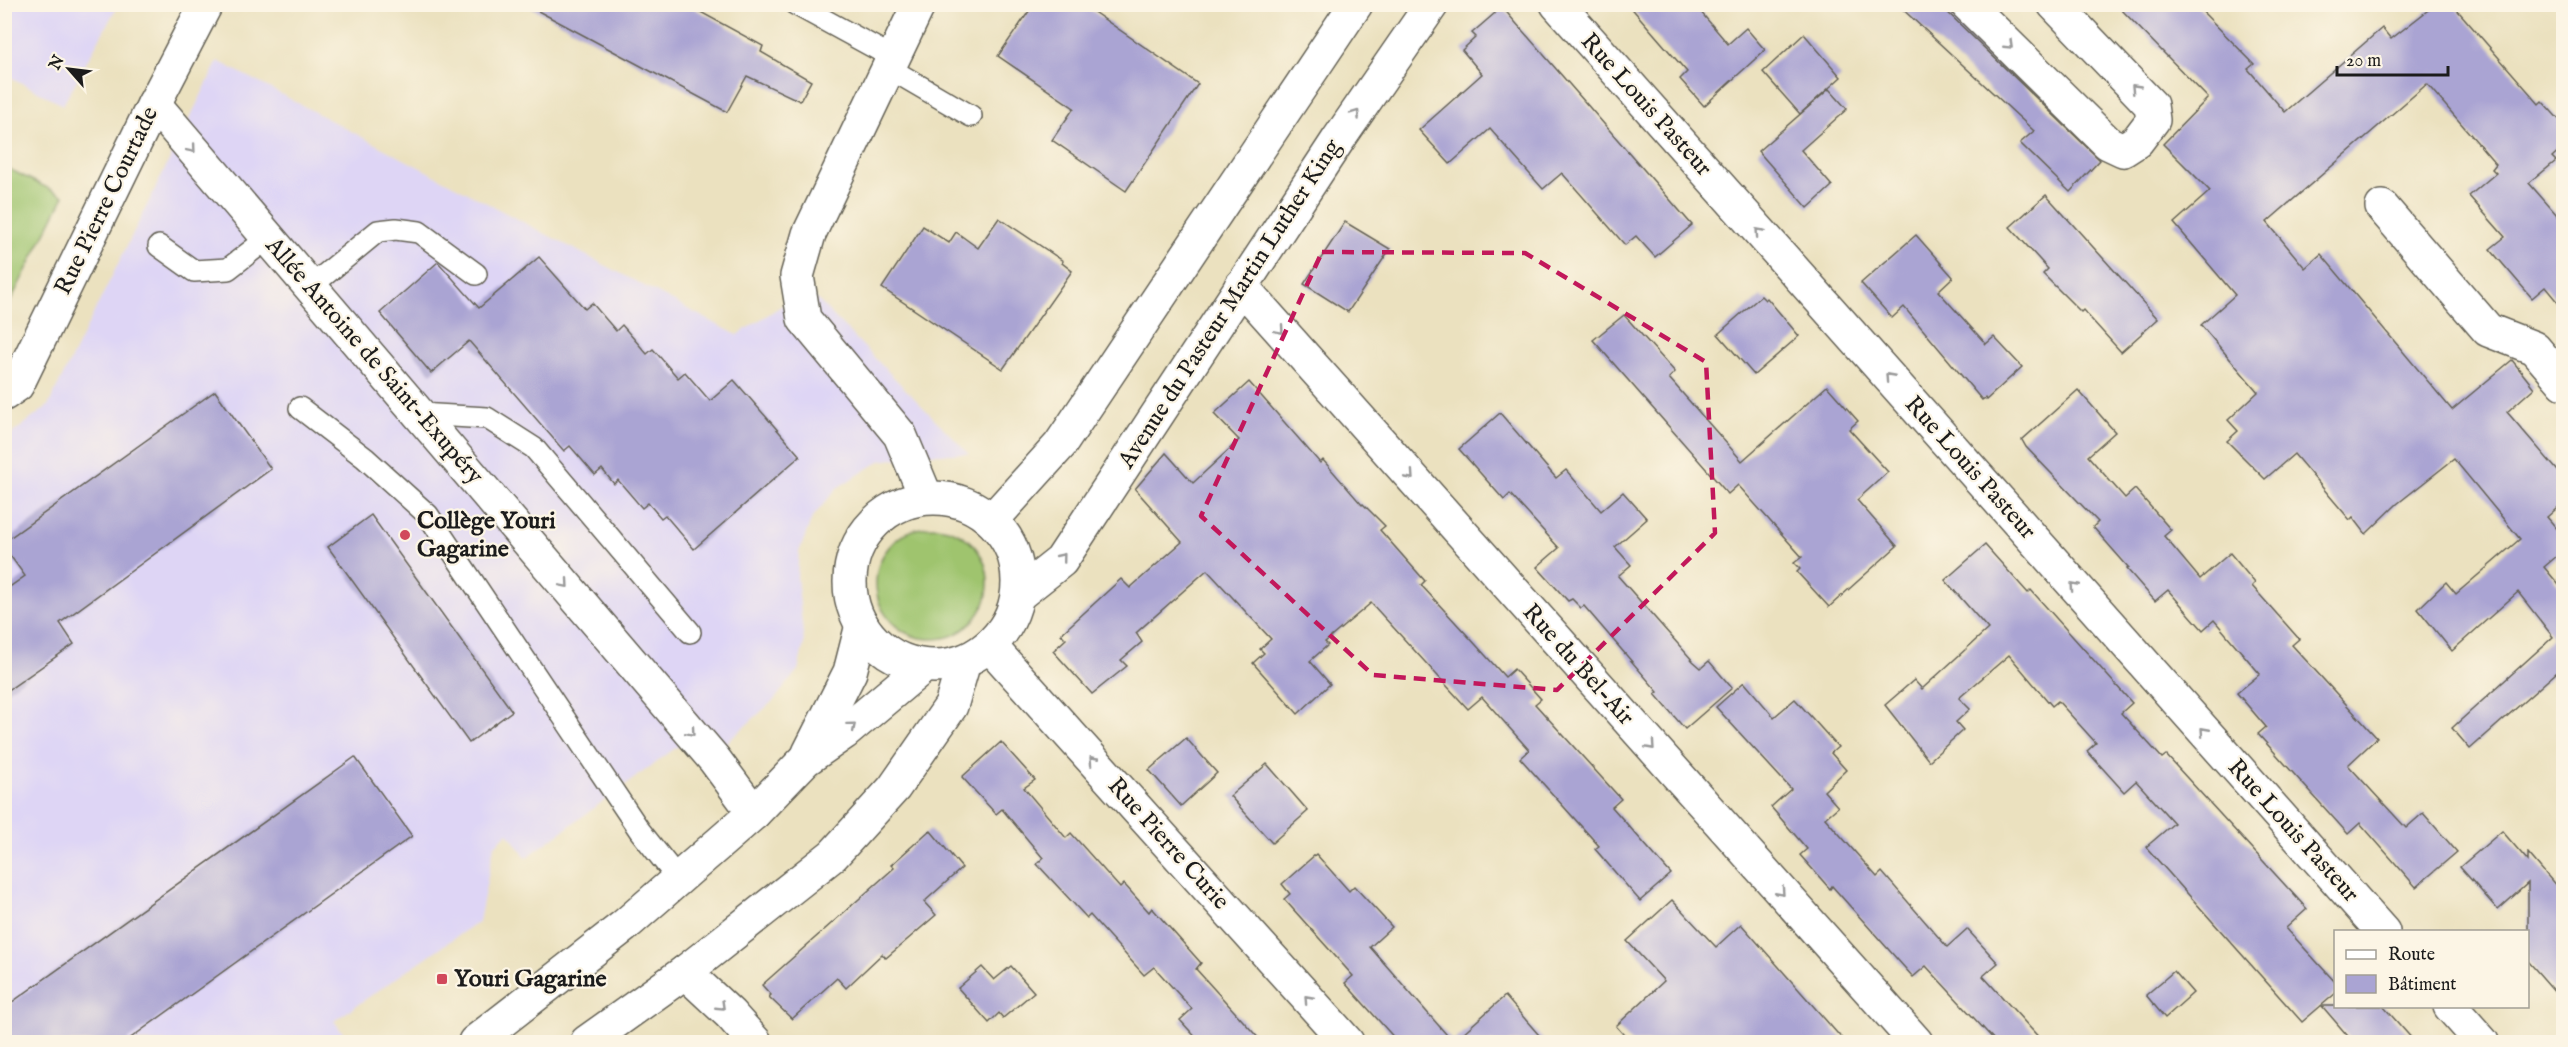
<svg xmlns="http://www.w3.org/2000/svg" width="2568" height="1047" font-family="'IM FELL English',serif">
	<style>
		.built { fill: #ded5f5 }
		.green { fill: #9fc46e; stroke: #5e7045; stroke-width: 1.5 }
		.building { fill: #aaa4d3 }
		.lines { fill: none; stroke-linecap: round; stroke-linejoin: round }
		.service-casing { stroke: #646155; stroke-width: 24 }
		.minor-casing { stroke: #646155; stroke-width: 36 }
		.tertiary-casing { stroke: #646155; stroke-width: 36 }
		.service { stroke: #fff; stroke-width: 21 }
		.minor { stroke: #fff; stroke-width: 33 }
		.tertiary { stroke: #fff; stroke-width: 33 }
		.oneway { stroke: #999 }
		.marked { fill: none; stroke: #c2185b; stroke-width: 4.5; stroke-dasharray: 12 8; stroke-linejoin: round }
		.poi-dot { fill: #d1495b; stroke: #fcf5e5; stroke-width: 2 }
		.labels { text-anchor: middle; dominant-baseline: central; stroke-width: 4.5; stroke-linejoin: round; paint-order: stroke }
		.street-label { font-size: 24px; fill: #1c1c1c; stroke: #fcf5e5 }
		.poi-label { font-size: 24px; font-weight: bold; fill: #1c1c1c; stroke: #fcf5e5; text-anchor: start }
	</style>
	<rect width="100%" height="100%" fill="#fcf5e5"/>
	<filter id="ink" filterUnits="userSpaceOnUse"><feTurbulence type="fractalNoise" baseFrequency=".0167" numOctaves="2"/><feDisplacementMap in="SourceGraphic" scale="12" xChannelSelector="R" yChannelSelector="G"/><feConvolveMatrix kernelMatrix="1 2 1 2 8 2 1 2 1" color-interpolation-filters="sRGB"/></filter>
	<filter id="wash" filterUnits="userSpaceOnUse"><feTurbulence type="fractalNoise" baseFrequency=".008" numOctaves="4" result="noise"/><feDisplacementMap in="SourceGraphic" scale="24" xChannelSelector="R" yChannelSelector="G"/><feGaussianBlur stdDeviation="1.35" result="paint"/><feColorMatrix in="noise" values="0 0 0 0 0 0 0 0 0 0 0 0 0 0 0 0 0 1.4 0 .05"/><feComposite in="paint" operator="in"/></filter>
	<g filter="url(#wash)">
		<rect width="100%" height="100%" fill="#ebe1bf"/>
		<g class="built">
			<polygon points="4,5 118,5 63,105 5,74"/>
			<polygon points="218,61 737,335 807,289 969,454 930,454 880,461 837,488 812,518 799,552 797,576 804,643 798,670 775,699 722,747 704,727 526,858 508,833 494,846 479,921 334,1021 350,1042 5,1042 5,439 48,406"/>
		</g>
		<g class="green">
			<polygon points="7,168 64,196 5,312 4,169"/>
			<circle cx="932" cy="583" r="56"/>
		</g>
		<g id="blocks">
			<g class="building">
				<polygon points="525,4 686,4 763,46 761,52 811,81 800,101 747,76 727,112"/>
				<polygon points="1034,4 1082,4 1198,84 1126,191 1052,140 1074,108 998,56"/>
				<polygon points="1628,4 1694,4 1728,44 1746,28 1765,50 1704,106 1680,79 1687,72"/>
				<polygon points="1897,4 1939,4 2100,160 2070,192 2020,143 2034,131"/>
				<polygon points="2116,4 2195,4 2254,64 2248,69 2285,112 2382,28 2391,39 2436,4 2452,4 2539,104 2542,101 2564,125 2564,146 2552,157 2556,161 2529,183 2564,223 2564,310 2545,287 2532,298 2490,249 2505,237 2469,196 2496,173 2492,169 2496,164 2427,84 2267,222 2305,268 2321,254 2452,410 2512,360 2534,388 2507,412 2564,478 2564,502 2547,517 2564,537 2564,550 2544,567 2564,591 2564,666 2470,749 2452,728 2553,637 2518,592 2452,651 2418,609 2446,582 2456,594 2520,539 2454,459 2397,504 2366,534 2353,517 2350,520 2294,454 2265,479 2227,441 2238,431 2228,420 2258,392 2201,325 2235,295 2174,223 2210,191 2163,144 2208,98"/>
				<polygon points="1502,7 1692,225 1655,257 1636,236 1625,245 1562,173 1543,189 1490,129 1450,164 1419,130 1482,74 1462,50 1476,37 1472,33"/>
				<polygon points="1804,34 1841,77 1800,114 1763,72"/>
				<polygon points="1829,89 1847,109 1801,150 1832,186 1808,208 1758,151"/>
				<polygon points="2046,195 2158,319 2121,352 2083,310 2081,312 2043,274 2048,269 2010,227"/>
				<polygon points="999,218 1063,261 1062,263 1072,271 1003,369 882,288 923,226 949,243 956,232 978,248"/>
				<polygon points="1345,222 1390,249 1348,312 1304,284"/>
				<polygon points="1916,235 1953,277 1938,291 1986,344 1994,337 2022,367 1986,400 1985,398 1982,400 1904,307 1892,318 1861,283"/>
				<polygon points="539,257 585,309 592,303 616,331 622,325 647,354 653,349 678,378 685,372 710,401 734,380 800,456 694,549 665,515 661,518 648,503 642,508 618,480 614,484 602,469 595,475 570,446 564,451 469,341 431,373 380,313 438,262 479,308"/>
				<polygon points="1761,296 1765,300 1767,298 1799,336 1754,375 1718,334"/>
				<polygon points="1624,315 1675,372 1669,378 1742,461 1827,386 1858,421 1849,429 1888,472 1857,500 1897,546 1829,607 1797,572 1800,569 1794,563 1802,557 1738,485 1728,494 1593,340"/>
				<polygon points="1249,382 1320,463 1323,460 1362,505 1363,504 1385,526 1380,530 1425,581 1421,585 1467,635 1505,677 1514,669 1541,699 1535,704 1621,799 1612,807 1671,874 1640,901 1595,849 1599,846 1520,758 1529,750 1482,697 1468,709 1371,603 1325,642 1328,645 1310,661 1330,684 1298,714 1253,663 1264,653 1260,649 1271,639 1207,570 1136,633 1142,642 1121,660 1127,666 1092,694 1053,651 1066,639 1061,634 1121,579 1130,588 1182,542 1135,489 1166,453 1193,483 1239,440 1214,414"/>
				<polygon points="2078,390 2115,432 2088,456 2125,498 2135,489 2171,530 2164,536 2200,579 2230,553 2255,583 2252,586 2299,639 2292,645 2377,738 2348,765 2406,828 2423,813 2457,852 2416,887 2360,823 2348,834 2258,734 2266,727 2237,693 2260,674 2214,620 2203,630 2168,590 2155,601 2127,569 2129,568 2093,527 2098,522 2026,447 2022,440"/>
				<polygon points="215,391 271,469 60,623 74,644 4,693 4,591 25,576 4,547 4,542"/>
				<polygon points="1500,413 1556,478 1566,470 1601,511 1623,492 1647,519 1615,547 1631,565 1618,576 1693,661 1701,668 1709,661 1732,688 1685,729 1655,694 1658,692 1584,606 1581,608 1572,599 1568,601 1537,567 1559,548 1510,494 1504,500 1459,449"/>
				<polygon points="371,515 512,711 469,743 328,547"/>
				<polygon points="1985,545 2028,593 2031,590 2132,703 2121,713 2162,758 2166,755 2307,909 2286,928 2336,983 2336,993 2302,1022 2146,847 2174,823 2136,781 2124,792 2087,751 2096,743 2058,701 2052,706 2009,655 1959,698 1970,709 1956,722 1963,730 1929,761 1885,705 1914,680 1922,689 1988,629 1945,580"/>
				<polygon points="1744,682 1774,717 1795,699 1838,747 1831,753 1846,770 1824,791 1838,807 1825,818 1877,877 1882,872 1947,947 1967,929 1998,963 1983,976 2043,1042 1996,1042 1926,966 1913,977 1832,886 1830,889 1800,855 1807,849 1771,807 1791,789 1716,707"/>
				<polygon points="1186,738 1217,773 1181,806 1149,770"/>
				<polygon points="1001,742 1035,780 1024,788 1066,838 1071,833 1120,888 1124,884 1149,912 1152,908 1201,963 1196,969 1262,1042 1200,1042 1180,1020 1192,1009 1154,967 1144,975 1090,915 1087,918 1037,864 1043,858 1002,809 996,814 962,777"/>
				<polygon points="355,757 412,836 125,1042 4,1042 4,1008"/>
				<polygon points="1267,764 1308,811 1272,843 1230,796"/>
				<polygon points="930,830 962,868 924,902 936,915 886,958 882,954 846,988 837,978 792,1019 769,997 771,995 762,985 894,868 891,865"/>
				<polygon points="2502,831 2528,861 2528,853 2564,895 2564,1002 2528,961 2528,883 2498,910 2460,867"/>
				<polygon points="1316,854 1349,891 1354,886 1392,927 1370,947 1453,1042 1505,996 1545,1042 1398,1042 1345,983 1353,976 1284,899 1290,894 1282,884"/>
				<polygon points="1672,900 1716,947 1741,924 1845,1042 1630,1042 1616,1026 1664,981 1627,941"/>
				<polygon points="1011,966 1034,992 1003,1018 999,1013 989,1023 958,988 982,967 994,980"/>
				<polygon points="2174,971 2193,993 2165,1018 2146,995"/>
				<polygon points="2322,1006 2383,1006 2415,1042 2353,1042"/>
			</g>
		</g>
	</g>
	<g filter="url(#ink)">
		<use href="#blocks" fill-opacity="0" stroke="#646155" stroke-width="1.5"/>
		<g class="lines">
			<defs>
				<g id="service">
					<polyline points="795,4 892,57"/>
					<polyline points="887,67 971,116"/>
					<polyline points="159,246 194,271 228,269 268,238"/>
					<polyline points="310,287 378,231 396,229 419,232 476,274"/>
					<polyline points="300,408 365,458 428,515 640,831 679,880"/>
					<polyline points="419,414 487,418 534,448 690,632"/>
				</g>
				<g id="minor">
					<polyline points="919,4 809,234 797,276 804,319 900,435 926,497"/>
					<polyline points="1557,4 2383,932"/>
					<polyline points="1967,4 2108,143 2123,150 2137,141 2153,120 2151,105 2054,4"/>
					<polyline points="154,104 714,759 754,813"/>
					<polyline points="2382,207 2488,330 2534,348 2564,383"/>
					<polyline points="1241,286 1916,1042"/>
					<polyline points="4,394 17,385 154,104 206,4"/>
					<polyline points="1018,595 1061,561 1338,140 1432,4"/>
					<polyline points="990,646 1347,1042"/>
					<polyline points="685,972 730,1014 755,1042"/>
					<polyline points="2450,1006 2482,1042"/>
					<polyline points="587,1042 685,972 833,855 894,788 951,706 964,662"/>
				</g>
				<g id="tertiary">
					<circle cx="934" cy="582" r="84"/>
					<polyline points="992,520 1060,445 1356,4"/>
					<polyline points="809,753 850,672 862,625"/>
					<polyline points="475,1042 624,926 754,813 805,760 844,733 924,666"/>
				</g>
			</defs>
			<use href="#service" class="service-casing"/>
			<use href="#minor" class="minor-casing"/>
			<use href="#tertiary" class="tertiary-casing"/>
			<use href="#service" class="service"/>
			<use href="#minor" class="minor"/>
			<use href="#tertiary" class="tertiary"/>
		</g>
		<defs><path id="oneway-chevron" d="M-2-3.5L2.5 0L-2 3.5" fill="none" stroke-width="1.6" stroke-linecap="round" stroke-linejoin="round" transform="scale(1.5)"/></defs>
		<g class="oneway">
			<use href="#oneway-chevron" transform="translate(2009 45) rotate(44)"/>
			<use href="#oneway-chevron" transform="translate(2135 88) rotate(-134)"/>
			<use href="#oneway-chevron" transform="translate(1356 114) rotate(-55)"/>
			<use href="#oneway-chevron" transform="translate(192 149) rotate(50)"/>
			<use href="#oneway-chevron" transform="translate(1759 232) rotate(-132)"/>
			<use href="#oneway-chevron" transform="translate(1280 330) rotate(49)"/>
			<use href="#oneway-chevron" transform="translate(1889 377) rotate(-132)"/>
			<use href="#oneway-chevron" transform="translate(1410 476) rotate(48)"/>
			<use href="#oneway-chevron" transform="translate(1062 557) rotate(-51)"/>
			<use href="#oneway-chevron" transform="translate(565 584) rotate(49)"/>
			<use href="#oneway-chevron" transform="translate(2074 586) rotate(-132)"/>
			<use href="#oneway-chevron" transform="translate(852 726) rotate(-40)"/>
			<use href="#oneway-chevron" transform="translate(2204 731) rotate(-132)"/>
			<use href="#oneway-chevron" transform="translate(691 732) rotate(49)"/>
			<use href="#oneway-chevron" transform="translate(1651 746) rotate(48)"/>
			<use href="#oneway-chevron" transform="translate(1093 760) rotate(-132)"/>
			<use href="#oneway-chevron" transform="translate(1781 892) rotate(48)"/>
			<use href="#oneway-chevron" transform="translate(1308 999) rotate(-132)"/>
			<use href="#oneway-chevron" transform="translate(721 1006) rotate(44)"/>
		</g>
	</g>
	<path class="marked" d="M 1322,252 L 1525,253 L 1706,362 L 1715,533 L 1557,690 L 1373,675 L 1201,516 Z"/>
	<g class="poi-dot">
		<circle cx="405" cy="535" r="6"/>
		<rect x="436" y="973" width="12" height="12" rx="3"/>
	</g>
	<g class="labels">
		<g class="street-label">
			<text transform="translate(1646 105) rotate(48)">Rue Louis Pasteur</text>
			<text transform="translate(107 201) rotate(-64)">Rue Pierre Courtade</text>
			<text transform="translate(1230 304) rotate(-57)">Avenue du Pasteur Martin Luther King</text>
			<text transform="translate(374 361) rotate(49)">Allée Antoine de Saint-Exupéry</text>
			<text transform="translate(1970 468) rotate(48)">Rue Louis Pasteur</text>
			<text transform="translate(1578 665) rotate(48)">Rue du Bel-Air</text>
			<text transform="translate(2293 831) rotate(48)">Rue Louis Pasteur</text>
			<text transform="translate(1168 844) rotate(48)">Rue Pierre Curie</text>
		</g>
		<g class="poi-label">
			<text x="417" y="521">Collège Youri<tspan x="417" dy="28">Gagarine</tspan></text>
			<text x="454" y="979">Youri Gagarine</text>
		</g>
	</g>
	<rect width="2568" height="1047" fill="none" stroke="#fcf5e5" stroke-width="24"/>
	<rect x="2334" y="930" width="195" height="78" fill="#fcf5e5" stroke="#a29e95" stroke-width="1.5"/>
	<rect x="2346" y="950" width="30" height="9" fill="#ffffff" stroke="#a29e95" stroke-width="1.5"/>
	<text x="2388" y="960" font-size="18" fill="#1c1c1c">Route</text>
	<rect x="2346" y="975" width="30" height="18" fill="#aaa4d3" stroke="#a29e95" stroke-width="1.5"/>
	<text x="2388" y="990" font-size="18" fill="#1c1c1c">Bâtiment</text>
	<g transform="translate(69 69) rotate(298)" stroke="#fcf5e5" stroke-width="4.5" paint-order="stroke">
	<path d="M0-4.5L10 22L0 15L-10 22Z" fill="#1c1c1c"/>
	<text y="-9" font-size="16" font-weight="bold" text-anchor="middle" fill="#1c1c1c">N</text>
	</g>
	<path d="M2337 66v9h111v-9" fill="none" stroke="#1c1c1c" stroke-width="3"/>
	<text x="2346" y="66" font-size="18" fill="#1c1c1c" stroke="#fcf5e5" stroke-width="4.5" paint-order="stroke">20 m</text>
</svg>
